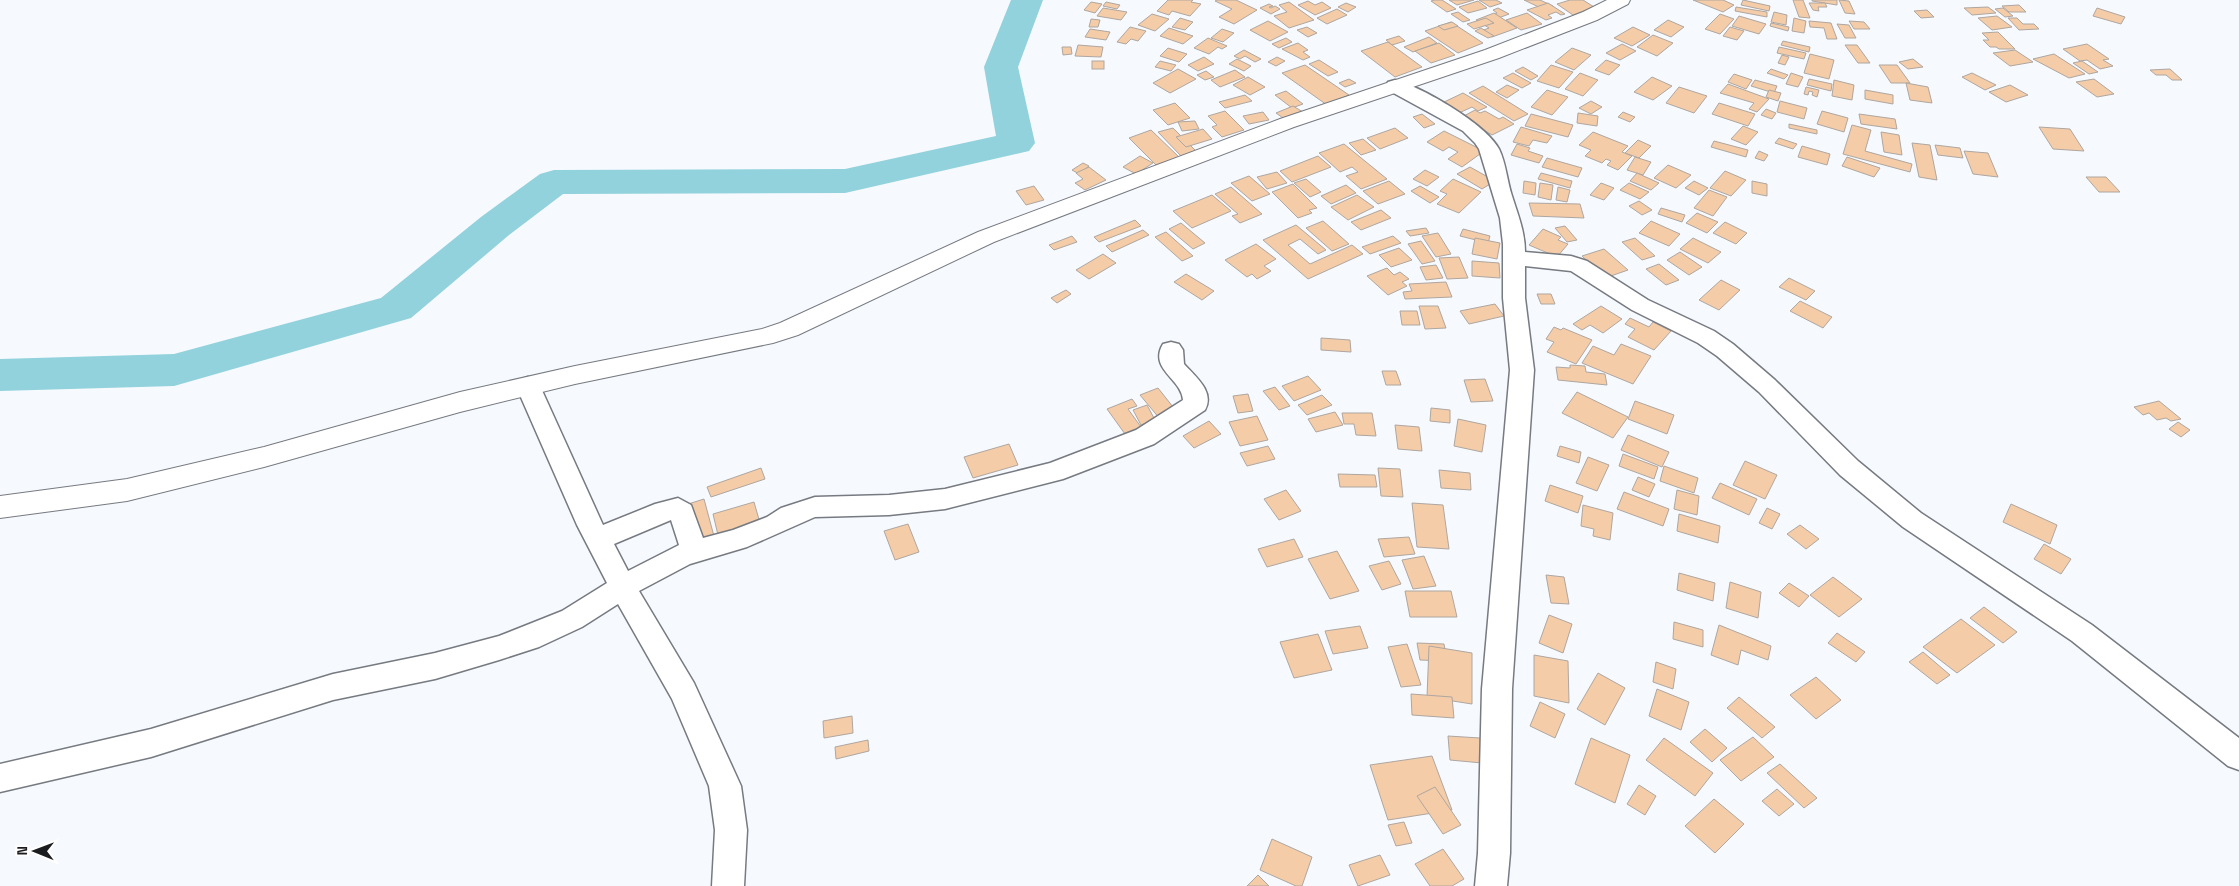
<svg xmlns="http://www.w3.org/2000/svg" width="2239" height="886" font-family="'Space Grotesk',sans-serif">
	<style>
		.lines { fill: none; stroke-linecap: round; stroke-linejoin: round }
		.river { fill: #91d2dc; fill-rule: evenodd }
		.building { fill: #f5cca8; stroke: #aea6a0 }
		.minor-casing { stroke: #767a81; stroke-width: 3 }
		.tertiary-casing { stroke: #767a81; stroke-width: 2 }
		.minor { fill: #fff; fill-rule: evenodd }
		.tertiary { fill: #fff; fill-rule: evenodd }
	</style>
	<rect width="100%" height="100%" fill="#f6f9fe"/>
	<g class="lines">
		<polygon class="river" points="1011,0 1043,0 1018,67 1035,143 1029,151 845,193 563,194 509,235 411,318 174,386 0,391 0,359 174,354 381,298 481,217 540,174 554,170 845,169 996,136 984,67"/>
	</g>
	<g class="building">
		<polygon points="1168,0 1193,0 1191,2 1201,4 1190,16 1172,11 1169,15 1157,11"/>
		<polygon points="1217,0 1236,0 1257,10 1234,24 1219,17 1232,9 1215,1"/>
		<polygon points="1435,0 1442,0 1456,9 1447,12 1431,1"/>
		<polygon points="1449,0 1474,0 1457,5"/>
		<polygon points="1479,0 1496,0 1502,3 1490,7"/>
		<polygon points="1524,0 1540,0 1553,6 1545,10"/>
		<polygon points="1570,0 1583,0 1594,7 1573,15 1557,4"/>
		<polygon points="1693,0 1723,0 1734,5 1723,12"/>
		<polygon points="1743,0 1770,6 1769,11 1741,5"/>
		<polygon points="1793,0 1803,0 1810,18 1799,17"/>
		<polygon points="1812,0 1837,0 1837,5 1812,1"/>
		<polygon points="1839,0 1849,1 1855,14 1845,13"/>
		<polygon points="1308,1 1315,5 1322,2 1331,8 1315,15 1298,5"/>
		<polygon points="1478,1 1487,8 1468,13 1459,7"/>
		<polygon points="1091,2 1102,4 1095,13 1084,10"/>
		<polygon points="1106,2 1120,5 1117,9 1103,6"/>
		<polygon points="1289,2 1314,20 1289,28 1274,16 1287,12 1279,5"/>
		<polygon points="1346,3 1356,7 1348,12 1338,7"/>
		<polygon points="1548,3 1565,14 1561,15 1556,12 1548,15 1552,18 1546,20 1527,10"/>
		<polygon points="1809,3 1825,3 1827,7 1818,7 1819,11 1813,10"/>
		<polygon points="1269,4 1273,6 1269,7 1271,8 1275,6 1280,9 1271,14 1260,8"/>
		<polygon points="2019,5 2026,12 2009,12 2002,6"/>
		<polygon points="1736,7 1767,12 1767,17 1735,11"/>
		<polygon points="1988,7 1996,13 1972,15 1964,8"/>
		<polygon points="1103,8 1127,12 1121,20 1097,16"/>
		<polygon points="1498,8 1509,14 1493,20 1488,17 1497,13 1493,10"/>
		<polygon points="2003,8 2013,16 2005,17 1995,9"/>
		<polygon points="2097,8 2125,17 2121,24 2093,16"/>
		<polygon points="1337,9 1347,15 1327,24 1317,18"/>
		<polygon points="1927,10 1934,17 1921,18 1914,11"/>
		<polygon points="1458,12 1470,20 1463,22 1451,14"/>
		<polygon points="1774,12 1787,15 1786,25 1771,22"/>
		<polygon points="1494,13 1517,28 1492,37 1481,31 1489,28 1476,20"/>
		<polygon points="1527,13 1542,24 1521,30 1506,20"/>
		<polygon points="1152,14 1169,19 1155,31 1138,25"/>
		<polygon points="1720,14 1734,19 1720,34 1705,29"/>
		<polygon points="1739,16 1766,24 1759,34 1732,26"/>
		<polygon points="1997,16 2012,27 1992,30 1978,18"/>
		<polygon points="1180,18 1193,22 1185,30 1172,27"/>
		<polygon points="1486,18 1494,23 1474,29 1467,24"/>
		<polygon points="1794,18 1806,21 1804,33 1792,31"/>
		<polygon points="2008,18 2017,18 2023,24 2034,24 2039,29 2019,30"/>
		<polygon points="1091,19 1100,20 1098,27 1089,27"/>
		<polygon points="1668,20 1684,27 1671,37 1654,30"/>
		<polygon points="1268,21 1288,32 1270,41 1250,30"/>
		<polygon points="1809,21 1831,23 1837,39 1827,39 1824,28 1810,27"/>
		<polygon points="1849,21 1864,22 1870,29 1854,29"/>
		<polygon points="1451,22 1483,43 1458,53 1425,31"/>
		<polygon points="1452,22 1458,26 1444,30 1438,26"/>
		<polygon points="1771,23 1789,27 1788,31 1770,26"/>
		<polygon points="1837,24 1849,25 1856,38 1845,38"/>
		<polygon points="1130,27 1146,31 1138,41 1131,39 1126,44 1117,42"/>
		<polygon points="1307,27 1317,33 1308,37 1297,30"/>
		<polygon points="1633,27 1650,35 1632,46 1614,38"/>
		<polygon points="1730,27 1744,31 1737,40 1723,36"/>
		<polygon points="1169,28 1193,36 1183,44 1160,36"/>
		<polygon points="1481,28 1494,36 1488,38 1475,31"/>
		<polygon points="1090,29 1110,32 1106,40 1085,37"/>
		<polygon points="1222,29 1234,33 1223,42 1211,38"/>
		<polygon points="1998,32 2015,49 1999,49 1996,47 1990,47 1983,40 1989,40 1982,33"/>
		<polygon points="1653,35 1673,43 1657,56 1637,47"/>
		<polygon points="1399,36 1405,41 1392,45 1386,40"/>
		<polygon points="1429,37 1437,43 1413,52 1404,47"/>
		<polygon points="1208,38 1227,46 1222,49 1218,47 1209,54 1194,48"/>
		<polygon points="1286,38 1292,42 1279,48 1272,44"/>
		<polygon points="1783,41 1810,47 1809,52 1781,45"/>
		<polygon points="1388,42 1422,67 1395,77 1361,51"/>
		<polygon points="1298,43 1308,50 1303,52 1310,57 1303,60 1282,49"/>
		<polygon points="1439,43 1455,55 1431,63 1415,51"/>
		<polygon points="1622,44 1636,51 1620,60 1606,53"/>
		<polygon points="2087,44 2109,59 2103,60 2113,66 2100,69 2087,60 2080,61 2063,49"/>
		<polygon points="1078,45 1103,47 1101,57 1075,56"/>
		<polygon points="1845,45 1857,45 1870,63 1858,63"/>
		<polygon points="1062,47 1071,47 1072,54 1063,55"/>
		<polygon points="1779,47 1806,53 1804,59 1777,53"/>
		<polygon points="1168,48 1187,54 1179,62 1160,56"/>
		<polygon points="1572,48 1591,55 1574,70 1555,62"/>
		<polygon points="1244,50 1261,59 1255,62 1245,56 1240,59 1234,56"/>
		<polygon points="2015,50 2033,62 2010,66 1993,53"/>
		<polygon points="1810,54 1834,60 1829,79 1804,73"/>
		<polygon points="2054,54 2085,74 2069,78 2033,59"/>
		<polygon points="1782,55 1789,57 1785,65 1778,63"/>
		<polygon points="1204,57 1214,64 1198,71 1188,65"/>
		<polygon points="1277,57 1285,61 1276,66 1268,62"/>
		<polygon points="1237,59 1251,66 1244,71 1229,64"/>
		<polygon points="1913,59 1923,67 1908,69 1899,62"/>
		<polygon points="1319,60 1338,72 1328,76 1309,64"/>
		<polygon points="1606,60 1620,65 1609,75 1595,70"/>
		<rect x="1092" y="61" width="12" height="8"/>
		<polygon points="1160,61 1176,65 1171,71 1155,67"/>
		<polygon points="2082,61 2098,72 2089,74 2073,63"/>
		<polygon points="1305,65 1349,95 1327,105 1282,73"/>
		<polygon points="1551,65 1573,72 1559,88 1537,81"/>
		<polygon points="1879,65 1897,65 1910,83 1891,83"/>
		<polygon points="1523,67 1538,76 1531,80 1515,71"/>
		<polygon points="1178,69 1196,79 1170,93 1153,83"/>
		<polygon points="1771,69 1788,75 1784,79 1767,73"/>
		<polygon points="2170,69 2182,80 2172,80 2166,75 2156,75 2150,70"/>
		<polygon points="1235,70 1245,77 1220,87 1211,80"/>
		<polygon points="1206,71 1214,77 1205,80 1197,75"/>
		<polygon points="1513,73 1531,83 1522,88 1503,78"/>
		<polygon points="1580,73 1598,80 1583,96 1565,89"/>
		<polygon points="1791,73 1803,77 1798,87 1786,84"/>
		<polygon points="1972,73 1996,85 1985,90 1962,77"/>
		<polygon points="1734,74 1752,80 1746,89 1728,82"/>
		<polygon points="1248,77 1265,87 1250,95 1233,85"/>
		<polygon points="1652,77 1672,86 1653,100 1634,92"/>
		<polygon points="1349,79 1356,83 1345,87 1339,83"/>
		<polygon points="1809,79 1832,84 1831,91 1807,85"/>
		<polygon points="2094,79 2114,94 2097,97 2076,82"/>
		<polygon points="1755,80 1777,86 1774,93 1751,86"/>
		<polygon points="1834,80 1854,85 1852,100 1832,96"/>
		<polygon points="1906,83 1928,87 1932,103 1910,100"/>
		<polygon points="1728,84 1769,99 1757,112 1749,109 1754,103 1720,93"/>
		<polygon points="1507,85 1519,90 1507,98 1496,92"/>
		<polygon points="2010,85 2028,95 2006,102 1989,92"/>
		<polygon points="1483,86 1528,114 1514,121 1469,93"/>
		<polygon points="1679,87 1707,96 1694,113 1666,103"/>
		<polygon points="1806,87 1819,90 1817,97 1812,95 1813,92 1809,91 1808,95 1804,94"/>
		<polygon points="1547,90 1568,97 1552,115 1531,107"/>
		<polygon points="1769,90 1781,93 1778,101 1766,97"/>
		<polygon points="1865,90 1893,95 1893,104 1865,99"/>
		<polygon points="1286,91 1303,104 1292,108 1275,95"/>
		<polygon points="1463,93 1487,107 1478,111 1472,107 1459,113 1442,103"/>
		<polygon points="1245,95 1252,101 1225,108 1219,102"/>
		<polygon points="1591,101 1602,107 1591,114 1579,108"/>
		<polygon points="1780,101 1807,108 1804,119 1777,112"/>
		<polygon points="1175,103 1190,118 1168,125 1153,110"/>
		<polygon points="1719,103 1755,114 1748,126 1712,114"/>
		<polygon points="1293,106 1303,112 1286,120 1276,113"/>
		<polygon points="1766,109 1776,113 1772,119 1761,115"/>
		<polygon points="1475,110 1480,113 1485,111 1499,119 1503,117 1514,124 1492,135 1462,117"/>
		<polygon points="1225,111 1244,130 1222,137 1212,127 1217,125 1208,116"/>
		<polygon points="1822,111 1848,118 1844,132 1817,124"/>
		<polygon points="1263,112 1269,120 1249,124 1243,116"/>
		<polygon points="1623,112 1635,117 1630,122 1618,117"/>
		<polygon points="1578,113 1598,116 1597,126 1577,123"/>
		<polygon points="1422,114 1435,124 1424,128 1413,117"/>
		<polygon points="1531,114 1573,125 1568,137 1525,126"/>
		<polygon points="1859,114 1895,119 1897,129 1861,124"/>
		<polygon points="1195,121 1199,129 1182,131 1178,122"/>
		<polygon points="1789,124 1817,130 1817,134 1789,128"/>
		<polygon points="1852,125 1871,130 1865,151 1912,164 1910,172 1843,154"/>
		<polygon points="1743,126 1758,132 1746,145 1731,139"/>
		<polygon points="1521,127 1552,136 1547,143 1533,140 1529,146 1513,142"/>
		<polygon points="2039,127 2070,129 2084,151 2053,149"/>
		<polygon points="1173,128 1196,151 1181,156 1158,132"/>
		<polygon points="1395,128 1408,138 1380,149 1367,138"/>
		<polygon points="1203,129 1212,139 1186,147 1176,137"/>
		<polygon points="1151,130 1179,157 1156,165 1129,138"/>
		<polygon points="1444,131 1484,151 1462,167 1448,159 1458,152 1449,147 1443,151 1427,142"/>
		<polygon points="1593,132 1628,146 1622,152 1632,156 1618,170 1607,165 1611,161 1606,159 1602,163 1585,156 1591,150 1579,145"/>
		<polygon points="1881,132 1899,135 1902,155 1884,152"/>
		<polygon points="1779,138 1797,144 1793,149 1775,143"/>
		<polygon points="1363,139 1376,150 1361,155 1349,143"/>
		<polygon points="1638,140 1651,146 1639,158 1625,153"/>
		<polygon points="1714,141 1748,150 1746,157 1711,147"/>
		<polygon points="1912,143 1930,145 1937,180 1919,177"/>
		<polygon points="1344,144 1387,179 1361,189 1346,176 1358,172 1352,167 1340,172 1319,153"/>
		<polygon points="1517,144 1530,148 1528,151 1543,156 1539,163 1511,155"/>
		<polygon points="1935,145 1960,148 1963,158 1938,155"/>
		<polygon points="1802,146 1830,154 1827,165 1798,157"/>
		<polygon points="1759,151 1768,155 1764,161 1755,158"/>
		<polygon points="1964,151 1988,153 1998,177 1973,174"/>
		<polygon points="1140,156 1153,163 1136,174 1123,167"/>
		<polygon points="1318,156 1331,167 1292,182 1280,171"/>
		<polygon points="1635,157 1651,162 1643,175 1627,170"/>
		<polygon points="1847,157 1880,168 1874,177 1842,166"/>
		<polygon points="1547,158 1582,168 1578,177 1542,167"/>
		<polygon points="1083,163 1089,166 1079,174 1072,170"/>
		<polygon points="1668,165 1691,175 1676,188 1654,178"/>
		<polygon points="1089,167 1106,180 1085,190 1075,183 1083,179 1076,173"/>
		<polygon points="1470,167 1495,181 1482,189 1457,174"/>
		<polygon points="1425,170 1439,177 1427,186 1413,179"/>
		<polygon points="1725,171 1746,180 1731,196 1710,188"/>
		<polygon points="1277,172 1287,183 1267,189 1257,177"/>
		<polygon points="1541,173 1572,181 1570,188 1538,179"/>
		<polygon points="1637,173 1659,183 1651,190 1630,181"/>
		<polygon points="1249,176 1270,194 1252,201 1231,183"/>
		<polygon points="2086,177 2106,177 2120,192 2099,192"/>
		<polygon points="1306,179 1321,192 1310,197 1294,183"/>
		<polygon points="1453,179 1481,192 1459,213 1437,204 1447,194 1440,191"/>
		<polygon points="1389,181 1405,194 1378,204 1363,191"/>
		<polygon points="1524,181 1536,183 1535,195 1523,193"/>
		<polygon points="1694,181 1708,188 1699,195 1685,188"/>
		<polygon points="1752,181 1767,184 1767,196 1752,193"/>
		<polygon points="1540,183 1553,185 1551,200 1538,197"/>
		<polygon points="1601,183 1614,188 1604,200 1590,195"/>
		<polygon points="1629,183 1649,192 1640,199 1620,190"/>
		<polygon points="1293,184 1317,208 1309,210 1312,213 1298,218 1272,192"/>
		<polygon points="1346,185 1356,193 1331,204 1321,196"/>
		<polygon points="1034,186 1044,200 1026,205 1016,191"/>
		<polygon points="1420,186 1439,197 1430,203 1411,191"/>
		<polygon points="1231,187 1262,214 1240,223 1232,216 1238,214 1215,194"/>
		<polygon points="1558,187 1570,190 1567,202 1556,200"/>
		<polygon points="1709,190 1727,197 1713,216 1694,208"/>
		<polygon points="1212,195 1231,211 1192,228 1173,211"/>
		<polygon points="1357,195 1374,207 1348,220 1331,207"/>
		<polygon points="1639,201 1652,210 1642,215 1629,206"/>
		<polygon points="1529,203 1580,204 1584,218 1533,216"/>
		<polygon points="1661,208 1685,215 1682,222 1658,214"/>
		<polygon points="1381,210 1391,218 1361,230 1351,222"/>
		<polygon points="1697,213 1718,222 1707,233 1686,223"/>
		<polygon points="1135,220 1141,226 1099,242 1094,237"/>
		<polygon points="1323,221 1349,244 1332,251 1306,228"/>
		<polygon points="1651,221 1680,234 1669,246 1639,233"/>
		<polygon points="1725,222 1747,233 1736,244 1713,233"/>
		<polygon points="1181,223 1205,243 1193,249 1169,229"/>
		<polygon points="1296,225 1326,250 1318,254 1300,239 1288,245 1310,264 1352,245 1363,254 1308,279 1263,240"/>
		<polygon points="1565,226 1577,240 1567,242 1555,228"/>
		<polygon points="1426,228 1429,233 1410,236 1406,231"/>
		<polygon points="1463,229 1490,236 1488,243 1460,236"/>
		<polygon points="1543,229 1561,237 1558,240 1568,244 1557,257 1529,245"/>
		<polygon points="1143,230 1149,235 1112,252 1106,246"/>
		<polygon points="1166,232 1193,256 1182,261 1155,237"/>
		<polygon points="1438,233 1451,254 1436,257 1422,236"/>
		<polygon points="1072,236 1077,242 1054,250 1049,245"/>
		<polygon points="1393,236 1401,243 1370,254 1362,247"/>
		<polygon points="1475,238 1500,243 1497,259 1472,254"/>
		<polygon points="1635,238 1655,256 1642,260 1622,242"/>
		<polygon points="1693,238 1721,252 1708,263 1680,249"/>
		<polygon points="1421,241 1435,261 1422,264 1408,244"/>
		<polygon points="1256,244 1276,259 1264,266 1271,271 1257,279 1252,274 1247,277 1225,260"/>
		<polygon points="1399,248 1412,260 1391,267 1379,255"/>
		<polygon points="1604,249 1628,270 1605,278 1582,256"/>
		<polygon points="1680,252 1702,267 1689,275 1667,260"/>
		<polygon points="1103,254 1116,263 1089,279 1076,270"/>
		<polygon points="1459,257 1468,278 1447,279 1439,258"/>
		<polygon points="1472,261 1499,263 1500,278 1472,276"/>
		<polygon points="1659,264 1679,280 1666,285 1646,269"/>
		<polygon points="1436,265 1443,278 1426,280 1420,267"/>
		<polygon points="1387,268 1394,275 1400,272 1409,279 1402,282 1407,286 1388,295 1367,276"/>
		<polygon points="1186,274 1214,291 1202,300 1174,282"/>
		<polygon points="1789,278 1815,291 1806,300 1779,287"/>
		<polygon points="1721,280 1740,290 1719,310 1699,300"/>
		<polygon points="1446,282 1452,297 1405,299 1403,292 1412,291 1409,284"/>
		<polygon points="1066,290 1071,294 1057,303 1051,298"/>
		<polygon points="1537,294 1551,294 1555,304 1541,304"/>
		<polygon points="1800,301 1832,317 1823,328 1790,311"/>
		<polygon points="1495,304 1504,316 1469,324 1460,311"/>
		<polygon points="1419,306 1438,306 1446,328 1425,329"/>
		<polygon points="1601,306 1622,319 1603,333 1590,325 1582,330 1573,324"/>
		<polygon points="1400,311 1417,311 1420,325 1402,325"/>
		<polygon points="1630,318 1649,327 1653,322 1671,331 1654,350 1628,337 1635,329 1625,324"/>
		<polygon points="1554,327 1561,330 1563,328 1592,340 1576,364 1547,352 1554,342 1546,339"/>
		<polygon points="1321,338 1350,340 1351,352 1321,350"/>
		<polygon points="1621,344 1651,356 1633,384 1582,363 1593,346 1614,355"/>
		<polygon points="1570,365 1585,366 1586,372 1605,374 1607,385 1558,380 1556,367 1570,368"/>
		<polygon points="1382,371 1396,371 1401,385 1386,385"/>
		<polygon points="1308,376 1321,390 1294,401 1282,386"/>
		<polygon points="1485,379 1493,401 1471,402 1464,380"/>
		<polygon points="1275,387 1290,406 1279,410 1263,391"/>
		<polygon points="1158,388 1177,412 1160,419 1140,395"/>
		<polygon points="1577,392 1628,417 1613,438 1562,413"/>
		<polygon points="1248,394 1253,411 1238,413 1233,396"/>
		<polygon points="1322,395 1332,405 1307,415 1298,405"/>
		<polygon points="1132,399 1137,406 1128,409 1141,427 1125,434 1107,409"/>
		<polygon points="1635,401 1674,415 1667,434 1628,419"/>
		<polygon points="2159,401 2181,419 2171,421 2166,418 2157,420 2149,413 2143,415 2134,407"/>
		<polygon points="1147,405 1155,420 1141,425 1133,410"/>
		<polygon points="1431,408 1450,410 1450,423 1430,421"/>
		<polygon points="1335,412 1343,425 1316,432 1308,419"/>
		<polygon points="1342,413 1372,413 1376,436 1356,435 1354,424 1344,424"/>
		<polygon points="1257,416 1268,440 1240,446 1229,422"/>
		<polygon points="1458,419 1486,425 1482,452 1454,446"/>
		<polygon points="1209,421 1221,434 1194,448 1183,436"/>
		<polygon points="2178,422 2190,430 2181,437 2169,429"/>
		<polygon points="1395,425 1419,427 1422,451 1398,449"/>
		<polygon points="1628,435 1669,452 1662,467 1621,450"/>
		<polygon points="1009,444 1018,465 973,478 964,457"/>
		<polygon points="1268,446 1275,459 1247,466 1240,453"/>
		<polygon points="1560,446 1581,452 1579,463 1557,456"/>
		<polygon points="1623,454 1658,467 1654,479 1619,466"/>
		<polygon points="1588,457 1609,465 1597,491 1576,483"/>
		<polygon points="1745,461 1777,475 1765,499 1733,485"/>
		<polygon points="1664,466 1698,478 1694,493 1660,481"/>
		<polygon points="761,468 765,479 711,497 707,487"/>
		<polygon points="1378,468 1400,469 1403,497 1381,496"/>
		<polygon points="1439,470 1470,473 1471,490 1441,488"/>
		<polygon points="1338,474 1375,475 1377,487 1340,487"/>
		<polygon points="1638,477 1655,484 1649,497 1632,490"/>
		<polygon points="1720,483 1757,499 1749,515 1712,498"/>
		<polygon points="1550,485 1583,496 1578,513 1545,501"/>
		<polygon points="1286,490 1301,511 1279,520 1264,499"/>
		<polygon points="1677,490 1699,496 1697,515 1674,509"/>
		<polygon points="1624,492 1669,509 1663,526 1617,509"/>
		<polygon points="704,499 715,540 696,546 685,505"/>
		<polygon points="754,502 760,523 718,535 713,514"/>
		<polygon points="1412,503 1443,505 1449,549 1417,547"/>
		<polygon points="2011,504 2057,525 2050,544 2003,522"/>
		<polygon points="1583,505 1613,513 1610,540 1593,536 1594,529 1581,526"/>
		<polygon points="1767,508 1780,514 1772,529 1759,523"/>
		<polygon points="1679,514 1720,526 1718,543 1677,531"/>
		<polygon points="908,524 919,552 895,560 884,531"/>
		<polygon points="1800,525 1819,539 1806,549 1787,534"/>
		<polygon points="1409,537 1415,554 1384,557 1378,539"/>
		<polygon points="1294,539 1303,557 1267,567 1258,549"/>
		<polygon points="2044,544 2071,559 2061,574 2034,559"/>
		<polygon points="1337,551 1359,591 1330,599 1308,559"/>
		<polygon points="1424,556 1436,586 1413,589 1402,560"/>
		<polygon points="1389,561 1401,584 1382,590 1369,566"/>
		<polygon points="1679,573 1715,583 1713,601 1677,590"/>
		<polygon points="1546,575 1564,577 1569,604 1551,603"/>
		<polygon points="1833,577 1862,599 1839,617 1810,595"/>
		<polygon points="1730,582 1761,592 1758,618 1726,608"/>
		<polygon points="1789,583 1809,596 1799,607 1779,593"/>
		<polygon points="1405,591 1451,591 1457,617 1410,617"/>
		<polygon points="1984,607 2017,632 2003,643 1970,618"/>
		<polygon points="1549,615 1572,624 1563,653 1539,643"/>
		<polygon points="1961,619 1995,645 1957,673 1923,647"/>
		<polygon points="1674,622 1703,630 1703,647 1673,639"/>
		<polygon points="1719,625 1771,646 1768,660 1741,650 1738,665 1711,655"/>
		<polygon points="1360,626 1368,648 1333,654 1325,631"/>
		<polygon points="1837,633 1865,652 1856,662 1828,643"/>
		<polygon points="1318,634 1332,670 1294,678 1280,642"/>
		<polygon points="1417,643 1444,644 1447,661 1420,660"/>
		<polygon points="1407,644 1421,685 1401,687 1388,647"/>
		<polygon points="1429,646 1472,653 1472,704 1427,697"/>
		<polygon points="1923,652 1950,675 1937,684 1909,662"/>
		<polygon points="1534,655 1568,661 1569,703 1534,696"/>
		<polygon points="1656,662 1676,669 1673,689 1653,682"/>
		<polygon points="1598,673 1625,688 1605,725 1577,709"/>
		<polygon points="1816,677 1841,700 1816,719 1790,695"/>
		<polygon points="1657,689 1689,702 1681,730 1649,716"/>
		<polygon points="1411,694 1452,697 1454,718 1412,715"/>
		<polygon points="1739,697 1775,727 1762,738 1727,708"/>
		<polygon points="1540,702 1565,714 1555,738 1530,726"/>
		<polygon points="852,716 853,733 824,738 823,721"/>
		<polygon points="1705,729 1727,748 1712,762 1690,742"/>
		<polygon points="1448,736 1480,738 1482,763 1450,760"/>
		<polygon points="1753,737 1774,757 1741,781 1720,760"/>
		<polygon points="1591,738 1630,755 1615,803 1575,784"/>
		<polygon points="1664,738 1713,773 1695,796 1646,760"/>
		<polygon points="868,740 869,751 836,759 835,747"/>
		<polygon points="1432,756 1452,810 1388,820 1370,765"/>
		<polygon points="1780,764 1817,798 1804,808 1767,773"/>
		<polygon points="1639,785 1656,796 1645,815 1627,804"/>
		<polygon points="1435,787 1461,825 1443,834 1417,796"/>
		<polygon points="1777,789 1794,804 1779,816 1762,801"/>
		<polygon points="1714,799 1744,824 1715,853 1685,826"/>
		<polygon points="1404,822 1412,843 1396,846 1388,825"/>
		<polygon points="1272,839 1312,857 1302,886 1296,886 1260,870"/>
		<polygon points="1443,849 1464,879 1452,886 1430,886 1415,864"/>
		<polygon points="1380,855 1390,875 1358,886 1349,865"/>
		<polygon points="1258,875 1269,886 1247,886"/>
	</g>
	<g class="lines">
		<defs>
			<g id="minor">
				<path d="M 1395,80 C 1422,87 1486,124 1499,149 C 1506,163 1507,181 1512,196 C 1518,215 1525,232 1525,252 L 1571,256 L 1587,261 L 1648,300 L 1714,331 L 1733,344 L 1775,380 L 1858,461 L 1921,513 L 2092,625 L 2239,738 L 2239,770 L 2228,766 L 2072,641 L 1903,527 L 1840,475 L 1759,392 L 1717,356 L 1698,343 L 1632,310 L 1571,271 L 1525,266 L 1525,298 L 1534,370 L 1512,689 L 1510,853 L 1507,886 L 1475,886 L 1478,853 L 1482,689 L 1510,370 L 1503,298 L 1503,244 L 1500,218 L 1479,149 L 1475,143 L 1463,131 L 1388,90 L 1386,86 L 1388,82 Z"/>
				<path d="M 1171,342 L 1179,344 L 1183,350 L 1184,364 C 1196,377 1215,392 1205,410 L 1154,444 L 1063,479 L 945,509 L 889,515 L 815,517 L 747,547 L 690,564 L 639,591 L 694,683 L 741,786 L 747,830 L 744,886 L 712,886 L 715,830 L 709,786 L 672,699 L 618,604 L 582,627 L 539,647 L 499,660 L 435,679 L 333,700 L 151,757 L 0,792 L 0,764 L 151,729 L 333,674 L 435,653 L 499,636 L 562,611 L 607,583 L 577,525 L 516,386 L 520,380 L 528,377 L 536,380 L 540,386 L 603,525 L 655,504 L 678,498 L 691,505 L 703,538 L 733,530 L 767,517 L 781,508 L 815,497 L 889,495 L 945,489 L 1050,463 L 1136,430 L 1183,400 C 1182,379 1148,369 1163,344 ZM 671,520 L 679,545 L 628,571 L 614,544 Z"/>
			</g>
			<polygon id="tertiary" points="1607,0 1630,0 1628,4 1597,20 1499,58 1294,127 994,242 798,335 773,343 575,384 460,412 264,467 127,501 0,518 0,496 127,479 264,447 460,392 575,366 762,329 780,323 978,232 1280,119 1485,50 1583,12"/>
		</defs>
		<use href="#minor" class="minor-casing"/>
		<use href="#tertiary" class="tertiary-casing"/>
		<use href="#minor" class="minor"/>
		<use href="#tertiary" class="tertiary"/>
	</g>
	<g transform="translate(35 851) rotate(271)" stroke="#ffffff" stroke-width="4" paint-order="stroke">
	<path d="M0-4L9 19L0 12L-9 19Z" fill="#1b1c1f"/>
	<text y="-8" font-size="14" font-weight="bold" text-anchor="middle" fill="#1b1c1f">N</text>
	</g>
</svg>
